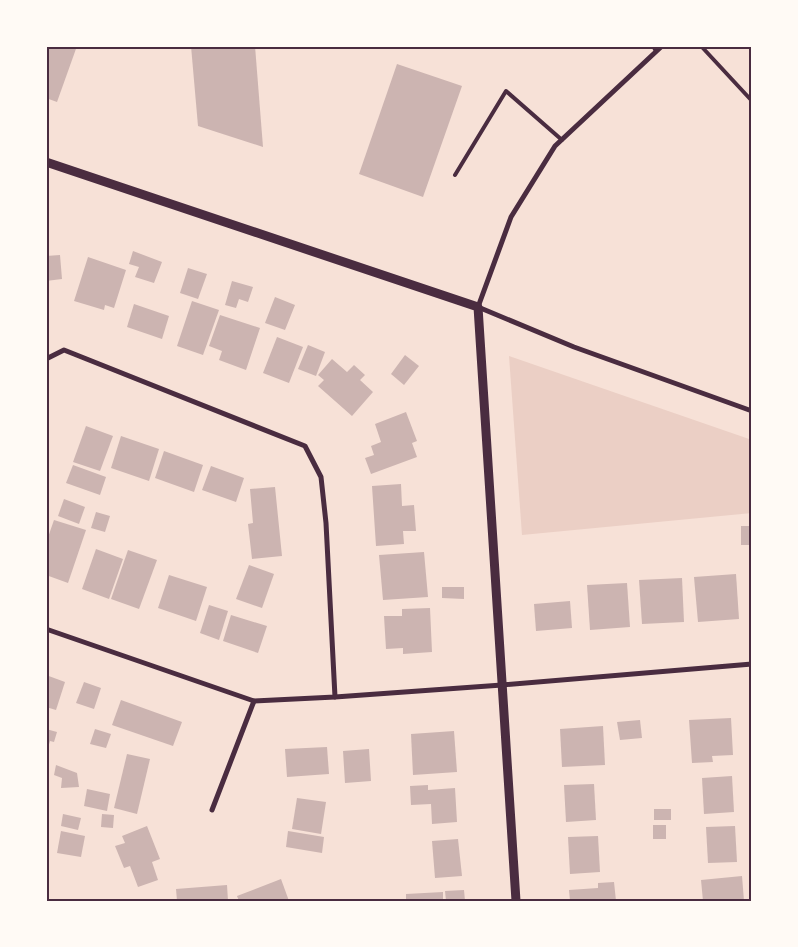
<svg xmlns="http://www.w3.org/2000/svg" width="798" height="947" font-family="Bitter,serif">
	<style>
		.green { fill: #ebcfc5 }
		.building { fill: #ccb4b1 }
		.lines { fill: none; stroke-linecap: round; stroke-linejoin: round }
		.service { stroke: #4a2c40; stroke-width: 4 }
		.minor { stroke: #4a2c40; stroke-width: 5 }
		.tertiary { stroke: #4a2c40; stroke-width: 9 }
		.neatline { fill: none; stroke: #4a2c40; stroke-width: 2 }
	</style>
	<rect width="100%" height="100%" fill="#f7e1d7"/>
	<polygon class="green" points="509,356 752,440 752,513 522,535"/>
	<g class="building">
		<polygon points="46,46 77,46 57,102 46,98"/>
		<polygon points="191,46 255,46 263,147 198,126"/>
		<polygon points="397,64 462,86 423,197 359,174"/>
		<polygon points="133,251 162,262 154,283 135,277 139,267 129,264"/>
		<polygon points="60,255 62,279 46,281 46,256"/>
		<polygon points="88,257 126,270 114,308 105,305 104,310 74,301"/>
		<polygon points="188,268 207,274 198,299 180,293"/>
		<polygon points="232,281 253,287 248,302 239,299 236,308 225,305"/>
		<polygon points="275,297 295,305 285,330 265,323"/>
		<polygon points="192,301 219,310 203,355 177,346"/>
		<polygon points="134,304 169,316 162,339 127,327"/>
		<polygon points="220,315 260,328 246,370 219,360 222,351 209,346"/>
		<polygon points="277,337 303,347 289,383 263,373"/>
		<polygon points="308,345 325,352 316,376 298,369"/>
		<polygon points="405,355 419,366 404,385 391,374"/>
		<polygon points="332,359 347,372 354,365 365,375 360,380 373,392 352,416 318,386 324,380 318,375"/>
		<polygon points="406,412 417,441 412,443 417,457 371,474 365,458 374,455 371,446 381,442 375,424"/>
		<polygon points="86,426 113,436 100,471 73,462"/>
		<polygon points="121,436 159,449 149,481 111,468"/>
		<polygon points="164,451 203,465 194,492 155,478"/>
		<polygon points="73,465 106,477 100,495 66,483"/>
		<polygon points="211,466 244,478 236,502 202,490"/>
		<polygon points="401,484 402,506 414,505 416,531 403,531 404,544 376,546 372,486"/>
		<polygon points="275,487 282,556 252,559 248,524 253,523 250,489"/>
		<polygon points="64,499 85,507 79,524 58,516"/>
		<polygon points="96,512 110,516 105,532 91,528"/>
		<polygon points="54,520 86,530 68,583 46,575 46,543"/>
		<rect x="741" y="526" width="11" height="19"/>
		<polygon points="96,549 123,559 109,599 82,589"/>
		<polygon points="128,550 157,560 139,609 111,599"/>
		<polygon points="424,552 428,597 383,600 379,555"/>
		<polygon points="249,565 274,574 262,608 236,599"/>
		<polygon points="736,574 739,619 698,622 694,577"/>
		<polygon points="169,575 207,587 196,621 158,608"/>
		<polygon points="682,578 684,622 642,624 639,580"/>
		<polygon points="627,583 630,627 590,630 587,585"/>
		<polygon points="442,587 464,587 464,599 442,598"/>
		<polygon points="570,601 572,628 536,631 534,604"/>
		<polygon points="209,605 228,611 219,640 200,633"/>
		<polygon points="430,608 432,652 403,654 403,648 386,649 384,616 402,616 402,609"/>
		<polygon points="231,615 267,626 258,653 223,641"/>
		<polygon points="46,675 65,682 56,710 46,707"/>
		<polygon points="84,682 101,688 94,709 76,703"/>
		<polygon points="121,700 182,722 173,746 112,725"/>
		<polygon points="731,718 733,755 712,756 713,762 692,763 689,720"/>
		<polygon points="640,720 642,738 620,740 617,722"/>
		<polygon points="603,726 605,765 562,767 560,729"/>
		<polygon points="46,729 57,732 54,742 50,741 47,751"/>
		<polygon points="95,729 111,734 106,748 90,744"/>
		<polygon points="454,731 457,772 413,775 411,734"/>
		<polygon points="327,747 329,774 287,777 285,749"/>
		<polygon points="369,749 371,781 345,783 343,751"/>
		<polygon points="127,754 150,759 137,814 114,808"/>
		<polygon points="56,765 77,773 79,787 61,788 62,778 54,775"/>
		<polygon points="732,776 734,812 704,814 702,778"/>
		<polygon points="594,784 596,820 566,822 564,785"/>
		<polygon points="428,785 428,790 455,788 457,822 432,824 431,804 411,805 410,786"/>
		<polygon points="87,789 110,794 107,811 84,806"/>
		<polygon points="297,798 326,802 321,834 292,829"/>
		<rect x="654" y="809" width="17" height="11"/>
		<polygon points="63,814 81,818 78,830 61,826"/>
		<polygon points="102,814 114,815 113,828 101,827"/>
		<rect x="653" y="825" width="13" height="14"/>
		<polygon points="147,826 160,859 152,862 158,880 138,887 130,866 124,868 115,846 125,843 122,836"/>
		<polygon points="735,826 737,862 708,863 706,827"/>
		<polygon points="61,831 85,836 81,857 57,853"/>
		<polygon points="288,831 324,837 322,853 286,847"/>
		<polygon points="598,836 600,872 570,874 568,837"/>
		<polygon points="458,839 462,876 435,878 432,841"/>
		<polygon points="742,876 744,901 703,901 701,880"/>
		<polygon points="281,879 289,901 239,901 237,896"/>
		<polygon points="614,882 616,901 570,901 569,890 598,888 598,883"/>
		<polygon points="227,885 228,901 177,901 176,889"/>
		<polygon points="464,890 465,901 446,901 445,891"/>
		<polygon points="443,892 443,901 406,901 406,894"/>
	</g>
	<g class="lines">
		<g class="service">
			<polyline points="653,46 656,51"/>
			<polyline points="701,46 752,101"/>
			<polyline points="455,175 506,91 562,140"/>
		</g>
		<g class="minor">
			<polyline points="662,46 555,146 511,217 478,307 574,347 752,411"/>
			<polyline points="46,359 64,350 305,446 321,477 326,523 335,697"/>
			<polyline points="46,629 254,701 335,697 502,685 752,664"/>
			<polyline points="212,810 254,701"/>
		</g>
		<polyline class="tertiary" points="46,162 478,307 516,901"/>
	</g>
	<rect width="798" height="947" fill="none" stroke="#fffaf5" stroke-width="95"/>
	<rect x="48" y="48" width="702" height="852" class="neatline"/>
</svg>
